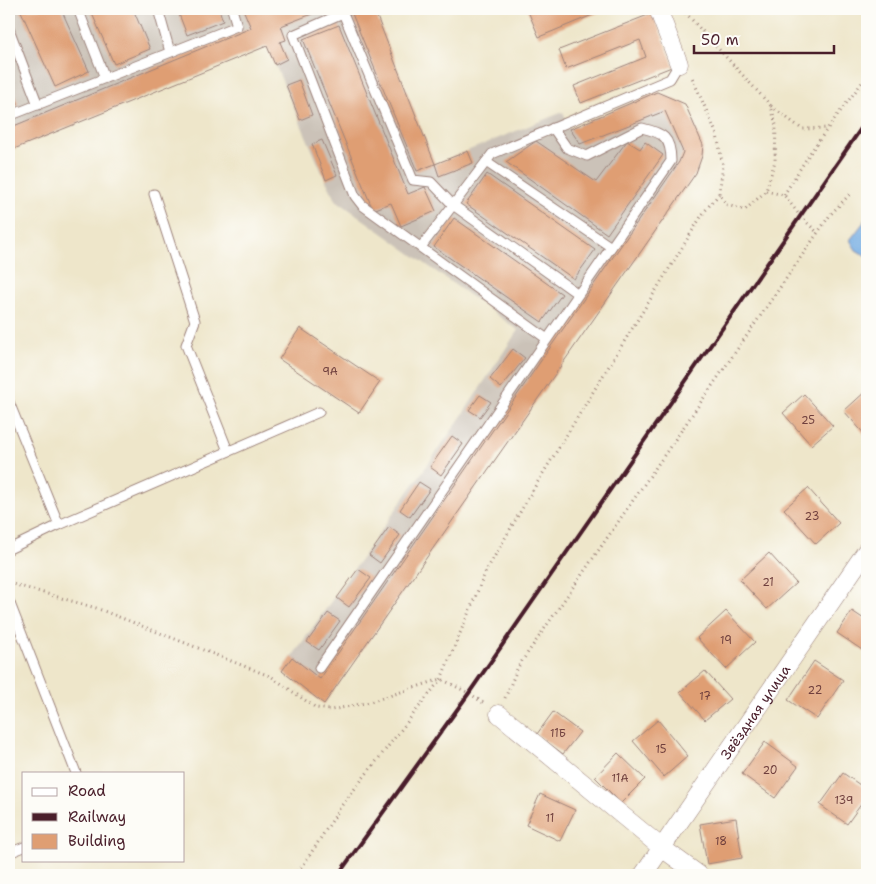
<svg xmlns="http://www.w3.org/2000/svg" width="876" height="884" font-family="'Shantell Sans',sans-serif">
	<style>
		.industrial { fill: #cbc2b8 }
		.water { fill: #73ace3; stroke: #5e6687 }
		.building { fill: #df9e73 }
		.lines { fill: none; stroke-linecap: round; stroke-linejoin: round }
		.service-casing { stroke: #9c827a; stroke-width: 11 }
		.minor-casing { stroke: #9c827a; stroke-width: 19 }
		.path { stroke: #9c827a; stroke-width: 3; stroke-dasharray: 1 4; stroke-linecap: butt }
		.service { stroke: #fff; stroke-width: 9 }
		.minor { stroke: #fff; stroke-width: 18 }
		.rail { stroke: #4a1f2b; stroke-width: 4 }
		.labels { text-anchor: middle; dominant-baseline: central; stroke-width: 5; stroke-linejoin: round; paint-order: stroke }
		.number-label { font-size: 11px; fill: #6f3f3d }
		.street-label { font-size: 14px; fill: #4a1f2b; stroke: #fdfcf7 }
	</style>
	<rect width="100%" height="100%" fill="#fdfcf7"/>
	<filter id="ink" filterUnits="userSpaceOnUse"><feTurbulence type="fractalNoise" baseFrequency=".02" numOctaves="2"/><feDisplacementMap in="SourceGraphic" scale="10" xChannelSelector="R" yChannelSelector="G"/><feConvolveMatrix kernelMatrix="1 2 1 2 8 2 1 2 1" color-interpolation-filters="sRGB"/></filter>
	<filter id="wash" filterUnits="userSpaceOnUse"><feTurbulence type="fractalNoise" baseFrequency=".0096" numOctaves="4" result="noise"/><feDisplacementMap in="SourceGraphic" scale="20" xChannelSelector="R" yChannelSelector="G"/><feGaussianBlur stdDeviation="1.12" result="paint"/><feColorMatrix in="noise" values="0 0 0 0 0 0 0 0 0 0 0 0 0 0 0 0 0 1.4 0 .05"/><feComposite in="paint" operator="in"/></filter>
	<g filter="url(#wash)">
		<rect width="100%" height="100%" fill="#eee6ca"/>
		<polygon class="industrial" points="9,9 399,9 377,17 435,164 563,112 570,128 657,92 685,104 703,145 702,156 696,173 324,704 282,671 459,420 518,330 336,200 323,175 267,46 9,151"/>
		<polygon class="water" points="867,218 867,254 866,256 856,250 850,240"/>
		<g id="blocks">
			<g class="building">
				<polygon points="20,9 61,9 89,71 55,87"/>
				<polygon points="90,9 133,9 150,49 114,64"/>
				<polygon points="177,9 219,9 223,21 187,35"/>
				<polygon points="243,9 325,9 281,26 286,40 280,42 287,59 275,65 267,46 9,151 9,128 251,28"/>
				<polygon points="350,9 374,9 435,164 417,171"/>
				<polygon points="527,9 607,9 539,37"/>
				<polygon points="653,13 674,66 581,103 574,86 646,57 640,40 566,69 559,50"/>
				<polygon points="339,25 408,194 425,187 436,211 401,226 391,203 373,210 303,39"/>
				<polygon points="9,80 18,104 9,107"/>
				<polygon points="299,80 312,115 300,120 286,85"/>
				<polygon points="657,92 685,104 703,145 702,156 696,173 324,704 282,671 292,657 320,679 679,162 683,152 665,111 580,144 570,129"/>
				<polygon points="322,140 337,175 326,180 312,144"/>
				<polygon points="536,141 596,182 627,141 640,149 645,142 663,155 607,234 506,162"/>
				<polygon points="468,151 473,163 439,176 435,164"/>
				<polygon points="487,174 595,250 574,279 466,204"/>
				<polygon points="454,218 562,294 542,322 434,247"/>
				<polygon points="300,328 380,382 359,413 279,359"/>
				<polygon points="513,349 525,358 501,388 490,379"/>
				<polygon points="867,390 867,437 844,411"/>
				<polygon points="804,394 833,426 811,445 783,413"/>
				<polygon points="480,395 491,402 480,417 469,410"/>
				<polygon points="452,436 463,444 441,475 430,467"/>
				<polygon points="419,482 430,489 410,517 400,510"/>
				<polygon points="808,488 839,523 816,544 784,509"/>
				<polygon points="389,527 400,535 380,563 369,555"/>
				<polygon points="769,553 796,583 767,609 740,580"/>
				<polygon points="358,569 371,578 349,607 337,598"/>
				<polygon points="726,611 755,642 726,669 697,638"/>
				<polygon points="852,611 867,621 867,648 865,652 837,633"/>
				<polygon points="328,613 340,621 319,650 307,642"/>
				<polygon points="814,661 843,680 817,719 788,700"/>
				<polygon points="705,671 730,699 705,720 680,692"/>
				<polygon points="553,712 580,732 563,754 537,734"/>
				<polygon points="658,720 688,756 664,777 633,741"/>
				<polygon points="765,742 798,766 775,798 742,774"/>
				<polygon points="618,753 645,779 621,803 595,777"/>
				<polygon points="843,773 867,790 867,796 847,824 820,805"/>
				<polygon points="540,794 575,810 560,841 526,825"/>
				<polygon points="736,818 742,858 707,864 700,824"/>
			</g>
		</g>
	</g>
	<g filter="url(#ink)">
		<use href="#blocks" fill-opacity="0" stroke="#9c827a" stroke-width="1"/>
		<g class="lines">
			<defs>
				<g id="service">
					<polyline points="78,9 105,78"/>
					<polyline points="158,9 170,52"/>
					<polyline points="9,29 38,105"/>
					<polyline points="9,116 237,26 232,9"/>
					<polyline points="486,162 611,247"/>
					<polyline points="154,194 195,321 186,345 228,451"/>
					<polyline points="421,247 492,154 670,79 679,64"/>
					<polyline points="547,339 362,205 355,196 293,35 343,13 413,180 431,182 453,205 578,294"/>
					<polyline points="9,402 59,525"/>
					<polyline points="9,549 59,525 319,412"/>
					<polyline points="9,601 76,773"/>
					<path d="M 319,668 L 671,161 C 671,137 663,133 642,128 L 587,156 L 567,148 L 553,128"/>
					<polyline points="9,853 24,847"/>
				</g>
				<g id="minor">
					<polyline points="658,9 679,64"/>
					<polyline points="499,714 662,848 699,875"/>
					<path id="s1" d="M 643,875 L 867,550"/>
				</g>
			</defs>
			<use href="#service" class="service-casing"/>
			<use href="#minor" class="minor-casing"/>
			<g class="path">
				<polyline points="682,9 771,106 776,125 775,161 766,191 745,210 727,205 719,194 723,166 717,135 691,75"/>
				<polyline points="771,106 802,129 828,128 867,76"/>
				<polyline points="766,191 784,195 801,217 818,233"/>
				<polyline points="784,195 810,153 828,128"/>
				<polyline points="9,583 96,608 272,677 316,708 331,710 370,702 441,679 469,693 485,704"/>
				<polyline points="505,698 518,667 830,215 852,192"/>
				<polyline points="294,875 304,864 342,805 441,679 486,571 537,483 704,212 719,194"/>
			</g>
			<use href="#service" class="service"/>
			<use href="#minor" class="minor"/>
			<polyline class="rail" points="338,875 469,693 867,120"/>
		</g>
	</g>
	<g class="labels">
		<g class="number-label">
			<text x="330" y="371">9А</text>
			<text x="808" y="420">25</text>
			<text x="812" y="516">23</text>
			<text x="768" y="582">21</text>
			<text x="726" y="640">19</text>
			<text x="815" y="690">22</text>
			<text x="705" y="696">17</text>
			<text x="558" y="733">11Б</text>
			<text x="661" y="749">15</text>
			<text x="770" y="770">20</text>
			<text x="620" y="778">11А</text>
			<text x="844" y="800">139</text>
			<text x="550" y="818">11</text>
			<text x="721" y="841">18</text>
		</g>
		<g class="street-label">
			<text stroke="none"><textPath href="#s1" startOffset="198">Звёздная улица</textPath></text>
		</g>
	</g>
	<rect width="876" height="884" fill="none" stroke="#fdfcf7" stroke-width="30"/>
	<rect x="22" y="772" width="162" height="90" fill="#fdfcf7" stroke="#b5a4a5"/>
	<rect x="32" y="788" width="25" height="8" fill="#ffffff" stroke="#b5a4a5"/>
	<text x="68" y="796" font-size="15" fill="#4a1f2b">Road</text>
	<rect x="32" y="813" width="25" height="8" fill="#4a1f2b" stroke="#b5a4a5"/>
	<text x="68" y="822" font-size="15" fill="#4a1f2b">Railway</text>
	<rect x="32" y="834" width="25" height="15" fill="#df9e73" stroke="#b5a4a5"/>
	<text x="68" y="846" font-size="15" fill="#4a1f2b">Building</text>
	<path d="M694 45v8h140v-8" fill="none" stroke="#4a1f2b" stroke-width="2.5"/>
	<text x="701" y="45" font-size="15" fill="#4a1f2b" stroke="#fdfcf7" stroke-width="4" paint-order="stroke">50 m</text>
</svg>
